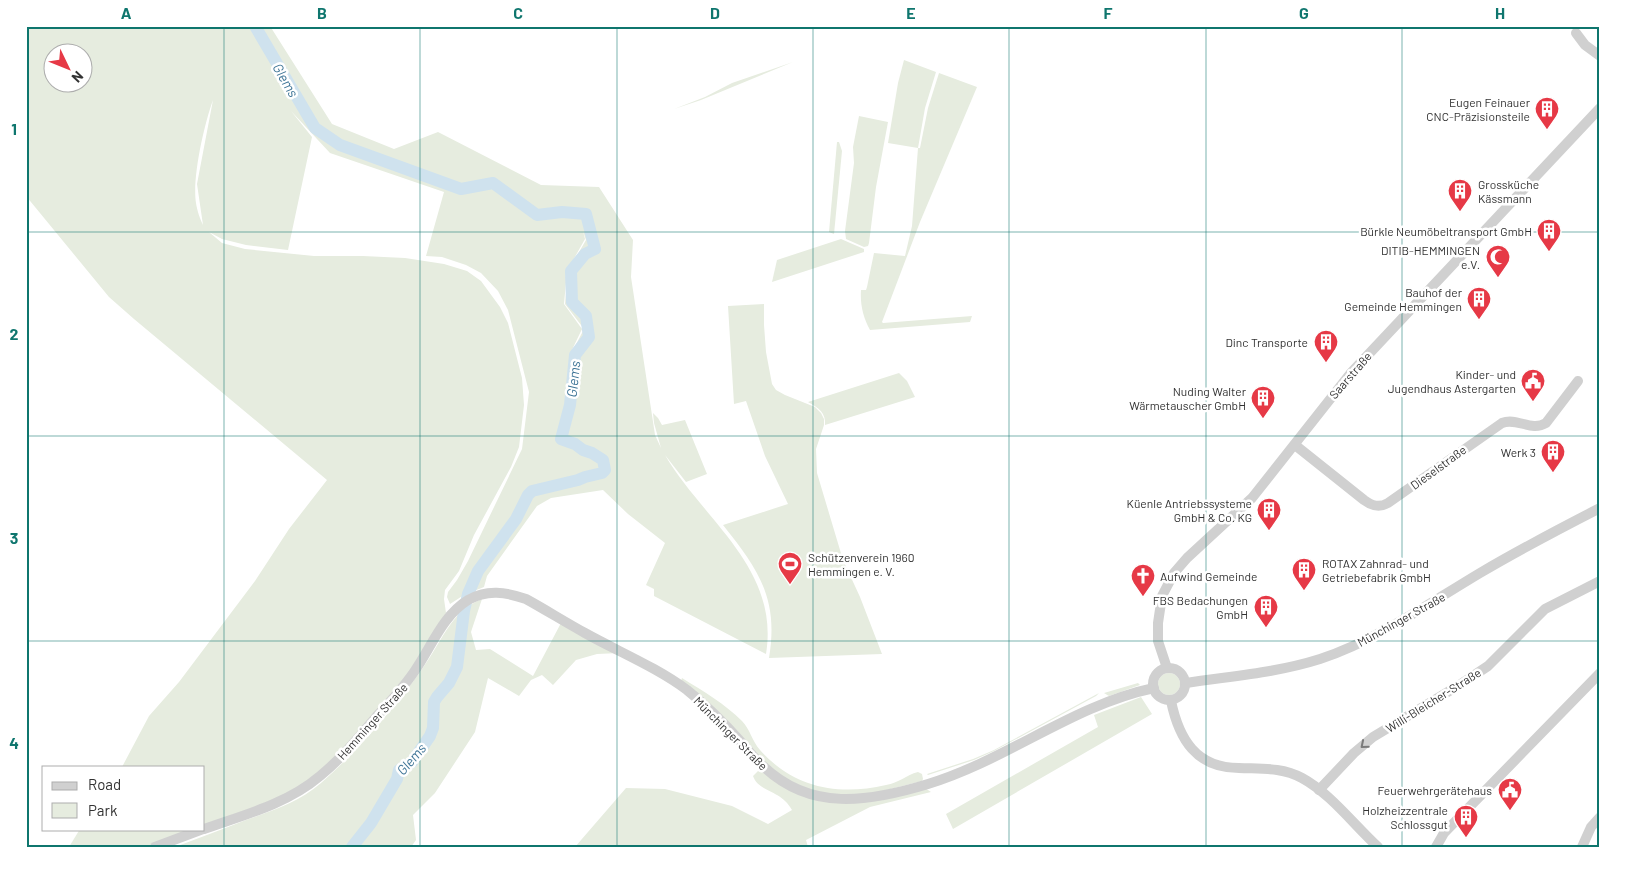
<svg xmlns="http://www.w3.org/2000/svg" width="1626" height="873" font-family="Barlow,sans-serif">
	<style>
		.green { fill: #e6ecdf; fill-rule: evenodd }
		.lines { fill: none; stroke-linecap: round; stroke-linejoin: round }
		.river { stroke: #cfe2ee; stroke-width: 12 }
		.minor { stroke: #d0d0d0; stroke-width: 10 }
		.oneway { stroke: #7a7a7a }
		.grid { fill: none; stroke: #0f766e; stroke-width: 1; stroke-opacity: 0.55 }
		.labels { text-anchor: middle; dominant-baseline: central; stroke-width: 5; stroke-linejoin: round; paint-order: stroke }
		.poi-label { font-size: 12px; fill: #333; stroke: #fff; text-anchor: end }
		.street-label { font-size: 12px; fill: #333; stroke: #fff }
		.water-label { font-size: 14px; font-style: italic; fill: #3f7597; stroke: #fff }
		.neatline { fill: none; stroke: #0f766e; stroke-width: 2 }
		.grid-label { font-size: 16px; text-anchor: middle; font-weight: bold; fill: #0f766e }
	</style>
	<rect width="100%" height="100%" fill="#fff"/>
	<g class="green">
		<path d="M 26,26 L 270,26 L 332,124 L 394,149 L 438,132 L 541,185 L 599,187 L 633,240 L 631,277 L 655,435 L 661,448 L 654,423 L 653,413 L 658,418 L 662,425 L 685,420 L 707,474 L 686,482 L 665,455 C 703,520 780,568 766,654 L 654,596 L 654,589 L 646,585 L 665,543 L 628,514 L 603,490 L 551,498 L 537,506 L 487,576 L 484,587 L 464,595 L 450,604 L 447,597 L 448,592 L 457,580 L 468,561 L 522,449 L 529,392 L 508,310 L 498,291 L 481,273 L 466,265 L 442,257 L 426,256 L 444,192 L 330,153 L 291,111 L 312,137 L 288,250 L 246,245 L 222,239 L 209,232 L 222,243 L 245,249 L 314,256 L 363,256 L 405,258 L 444,264 L 467,271 L 481,281 L 500,307 L 508,323 L 522,378 L 524,405 L 519,447 L 511,467 L 474,535 L 459,571 L 445,590 L 444,599 L 446,613 L 412,669 L 333,761 L 288,795 L 204,825 L 204,767 L 122,767 L 149,716 L 179,682 L 255,581 L 289,529 L 327,480 L 134,319 L 109,297 L 26,196 ZM 52,52 L 82,52 L 82,82 L 52,82 ZM 213,100 L 197,184 L 203,225 C 200,219 197,210 196,203 C 192,178 204,125 213,100 ZM 583,231 L 586,240 L 568,271 L 565,304 L 584,329 L 571,354 L 568,422 L 570,354 L 582,329 L 564,304 L 567,271 L 585,239 Z"/>
		<path d="M 904,60 L 936,72 L 925,108 L 918,148 L 920,148 L 928,108 L 939,73 L 977,87 L 920,222 L 882,322 L 883,323 L 972,316 L 970,322 L 870,330 C 863,317 860,304 861,290 L 866,290 L 867,287 L 874,253 L 905,256 L 912,226 L 918,148 L 888,143 L 898,83 Z"/>
		<polygon points="793,62 701,100 674,109 705,97 732,83"/>
		<polygon points="859,116 888,122 876,187 869,243 868,246 864,247 846,239 845,231 854,163 853,147"/>
		<polygon points="837,142 839,142 842,151 834,234 829,232"/>
		<polygon points="841,239 864,249 864,252 772,282 777,260"/>
		<path d="M 764,304 L 764,325 L 766,352 L 772,384 L 776,390 L 785,395 L 815,407 L 821,413 L 824,419 L 824,425 L 816,449 L 817,473 L 843,560 L 860,597 L 882,654 L 769,658 C 779,598 758,569 723,525 L 788,504 L 765,456 L 746,401 L 734,404 L 728,306 Z"/>
		<path d="M 899,373 L 907,381 L 915,397 L 825,425 C 826,413 819,408 808,402 Z"/>
		<path d="M 482,599 L 471,632 L 476,650 L 490,649 L 533,676 L 561,623 L 620,653 L 597,654 L 576,660 L 553,685 L 542,675 L 531,680 L 519,696 L 488,678 L 475,732 L 435,793 L 413,815 L 416,840 L 411,847 L 175,847 C 199,838 223,829 246,820 C 272,811 299,802 321,783 C 352,756 383,721 408,688 C 416,678 423,668 430,657 C 445,634 454,610 482,599 Z"/>
		<circle cx="1169" cy="684" r="11"/>
		<path d="M 682,678 C 703,691 725,704 742,721 C 750,729 752,741 760,750 C 794,788 838,796 886,785 C 899,783 906,775 918,772 L 922,774 L 923,779 L 922,781 L 867,795 L 825,794 L 793,784 L 762,761 L 681,681 Z"/>
		<polygon points="1138,683 1140,685 1109,696 1104,693"/>
		<polygon points="1099,693 1096,696 994,751 974,760 928,775 927,774 973,759 994,750"/>
		<polygon points="1141,697 1152,714 953,829 946,814 1098,727 1094,715"/>
		<path d="M 758,771 L 764,772 L 822,801 L 925,788 L 931,792 L 870,807 L 806,840 L 808,847 L 575,847 L 626,788 L 665,789 L 732,806 L 768,824 L 792,810 C 781,789 759,793 753,776 Z"/>
		<polygon points="80,829 192,829 145,847 69,847"/>
	</g>
	<g class="lines">
		<polyline class="river" points="255,26 315,128 340,145 461,189 493,183 537,215 562,212 586,214 595,249 585,254 571,271 572,302 586,316 589,337 575,355 570,405 561,439 575,444 583,450 592,453 603,460 605,470 602,473 585,477 578,480 532,491 528,495 516,519 478,571 468,594 464,611 457,667 449,683 437,697 434,702 433,728 430,736 412,762 399,770 397,779 371,823 352,847"/>
		<g class="minor">
			<polyline points="1576,33 1585,45 1600,56"/>
			<path d="M 1295,445 L 1364,500 C 1372,506 1379,508 1388,503 L 1502,423 C 1517,417 1531,432 1546,423 L 1578,381"/>
			<circle cx="1169" cy="684" r="16"/>
			<polyline points="1167,668 1158,641 1158,623 1162,596 1174,573 1187,558 1252,498 1350,374 1600,108"/>
			<path d="M 1186,683 C 1231,676 1276,673 1320,659 C 1377,640 1428,604 1480,573 C 1519,550 1559,529 1600,508"/>
			<path d="M 1171,701 C 1179,739 1196,768 1239,768 C 1261,769 1282,767 1302,778 C 1330,793 1355,826 1378,847"/>
			<polyline points="1319,790 1354,753 1373,737 1461,684 1488,666 1545,609 1600,581"/>
			<path d="M 204,829 C 244,815 287,804 320,776 C 342,758 359,737 377,716 C 390,702 403,688 414,672 C 431,648 442,616 468,600 C 487,589 506,592 526,599 C 546,610 565,622 585,633 C 619,652 656,667 687,690 C 707,706 725,724 742,743 C 748,750 754,758 762,765 C 810,812 869,802 928,784 C 1007,760 1073,705 1154,688"/>
			<polyline points="155,847 203,829"/>
			<polyline points="1436,847 1444,833 1600,673"/>
			<polyline points="1582,847 1591,827 1600,817"/>
		</g>
	</g>
	<defs><path id="oneway-chevron" d="M-2-3.5L2.5 0L-2 3.5" fill="none" stroke-width="1.6" stroke-linecap="round" stroke-linejoin="round" transform="scale(1.25)"/></defs>
	<use class="oneway" href="#oneway-chevron" transform="translate(1364 745) rotate(140)"/>
	<path class="grid" d="M 224,26 L 224,847M 420,26 L 420,847M 617,26 L 617,847M 813,26 L 813,847M 1009,26 L 1009,847M 1206,26 L 1206,847M 1402,26 L 1402,847M 26,232 L 1600,232M 26,436 L 1600,436M 26,641 L 1600,641"/>
	<defs>
		<symbol id="building-pin" viewBox="-11 -11 22 30"><path d="M0 17L-7.5 6A9.5 9.5 0 1 1 7.5 6Z" fill="#e63946" stroke="#fff"/><path d="M-4-6H4V6H1V3H-1V6H-4ZM-2.5-4.3h1.7v1.8h-1.7ZM.8-4.3h1.7v1.8H.8ZM-2.5-1h1.7V.8h-1.7ZM.8-1h1.7V.8H.8Z" fill="#fff"/></symbol>
		<symbol id="mosque-pin" viewBox="-11 -11 22 30"><path d="M0 17L-7.5 6A9.5 9.5 0 1 1 7.5 6Z" fill="#e63946" stroke="#fff"/><path d="M3.5-4.9A6 6 0 1 0 3.5 4.9A5 5 0 1 1 3.5-4.9Z" fill="#fff"/></symbol>
		<symbol id="civic-pin" viewBox="-11 -11 22 30"><path d="M0 17L-7.5 6A9.5 9.5 0 1 1 7.5 6Z" fill="#e63946" stroke="#fff"/><path d="M-.6-6.5H3V-4.5H.6V-3L4-1V1h2V6H-6V1h2V-1L-.6-3ZM-1.2 2.5V6h2.4V2.5Z" fill="#fff"/></symbol>
		<symbol id="stadium-pin" viewBox="-11 -11 22 30"><path d="M0 17L-7.5 6A9.5 9.5 0 1 1 7.5 6Z" fill="#e63946" stroke="#fff"/><path d="M0-5a6.5 5 0 1 0 0 10a6.5 5 0 1 0 0-10ZM-3.5-1.8h7v3.6h-7Z" fill="#fff"/></symbol>
		<symbol id="church-pin" viewBox="-11 -11 22 30"><path d="M0 17L-7.5 6A9.5 9.5 0 1 1 7.5 6Z" fill="#e63946" stroke="#fff"/><path d="M-1.2-6h2.4v3.5h3.3v2.4h-3.3V6h-2.4V-.1h-3.3v-2.4h3.3Z" fill="#fff"/></symbol>
	</defs>
	<g fill-rule="evenodd">
		<use href="#building-pin" x="1533" y="95" width="28" height="38"/>
		<use href="#building-pin" x="1446" y="177" width="28" height="38"/>
		<use href="#building-pin" x="1535" y="217" width="28" height="38"/>
		<use href="#mosque-pin" x="1484" y="243" width="28" height="38"/>
		<use href="#building-pin" x="1465" y="285" width="28" height="38"/>
		<use href="#building-pin" x="1312" y="328" width="28" height="38"/>
		<use href="#civic-pin" x="1519" y="367" width="28" height="38"/>
		<use href="#building-pin" x="1249" y="384" width="28" height="38"/>
		<use href="#building-pin" x="1539" y="438" width="28" height="38"/>
		<use href="#building-pin" x="1255" y="496" width="28" height="38"/>
		<use href="#stadium-pin" x="776" y="550" width="28" height="38"/>
		<use href="#building-pin" x="1290" y="556" width="28" height="38"/>
		<use href="#church-pin" x="1129" y="562" width="28" height="38"/>
		<use href="#building-pin" x="1252" y="593" width="28" height="38"/>
		<use href="#civic-pin" x="1496" y="776" width="28" height="38"/>
		<use href="#building-pin" x="1452" y="803" width="28" height="38"/>
	</g>
	<g class="labels">
		<g class="poi-label">
			<text x="1530" y="102">Eugen Feinauer<tspan x="1530" dy="14">CNC-Präzisionsteile</tspan></text>
			<text x="1478" y="184" text-anchor="start">Grossküche<tspan x="1478" dy="14">Kässmann</tspan></text>
			<text x="1532" y="231">Bürkle Neumöbeltransport GmbH</text>
			<text x="1480" y="250">DITIB-HEMMINGEN<tspan x="1480" dy="14">e.V.</tspan></text>
			<text x="1462" y="292">Bauhof der<tspan x="1462" dy="14">Gemeinde Hemmingen</tspan></text>
			<text x="1308" y="342">Dinc Transporte</text>
			<text x="1516" y="374">Kinder- und<tspan x="1516" dy="14">Jugendhaus Astergarten</tspan></text>
			<text x="1246" y="391">Nuding Walter<tspan x="1246" dy="14">Wärmetauscher GmbH</tspan></text>
			<text x="1536" y="452">Werk 3</text>
			<text x="1252" y="503">Küenle Antriebssysteme<tspan x="1252" dy="14">GmbH &amp; Co. KG</tspan></text>
			<text x="808" y="557" text-anchor="start">Schützenverein 1960<tspan x="808" dy="14">Hemmingen e. V.</tspan></text>
			<text x="1322" y="563" text-anchor="start">ROTAX Zahnrad- und<tspan x="1322" dy="14">Getriebefabrik GmbH</tspan></text>
			<text x="1160" y="576" text-anchor="start">Aufwind Gemeinde</text>
			<text x="1248" y="600">FBS Bedachungen<tspan x="1248" dy="14">GmbH</tspan></text>
			<text x="1492" y="790">Feuerwehrgerätehaus</text>
			<text x="1448" y="810">Holzheizzentrale<tspan x="1448" dy="14">Schlossgut</tspan></text>
		</g>
		<g class="street-label">
			<text transform="translate(1350 375) rotate(-49)">Saarstraße</text>
			<text transform="translate(1438 467) rotate(-36)">Dieselstraße</text>
			<text transform="translate(1401 619) rotate(-29)">Münchinger Straße</text>
			<text transform="translate(1433 700) rotate(-32)">Willi-Bleicher-Straße</text>
			<text transform="translate(372 721) rotate(-48)">Hemminger Straße</text>
			<text transform="translate(731 733) rotate(45)">Münchinger Straße</text>
		</g>
		<g class="water-label">
			<text transform="translate(286 80) rotate(60)">Glems</text>
			<text transform="translate(573 379) rotate(-84)">Glems</text>
			<text transform="translate(411 759) rotate(-49)">Glems</text>
		</g>
	</g>
	<rect width="1626" height="873" fill="none" stroke="#ffffff" stroke-width="55"/>
	<rect x="42" y="766" width="162" height="65" fill="#ffffff" stroke="#adadad"/>
	<rect x="52" y="782" width="25" height="8" fill="#d0d0d0" stroke="#adadad"/>
	<text x="88" y="790" font-size="15" fill="#333333">Road</text>
	<rect x="52" y="803" width="25" height="15" fill="#e6ecdf" stroke="#adadad"/>
	<text x="88" y="816" font-size="15" fill="#333333">Park</text>
	<g transform="translate(68 68) rotate(133)"><circle r="24" fill="#ffffff" stroke="#adadad"/>
	<path d="M0-4L9 19L0 12L-9 19Z" fill="#e63946"/>
	<text y="-8" font-size="14" font-weight="bold" text-anchor="middle" fill="#333333">N</text>
	</g>
	<rect x="28" y="28" width="1570" height="818" class="neatline"/>
	<g class="grid-label">
		<text x="126" y="19">A</text>
		<text x="322" y="19">B</text>
		<text x="518" y="19">C</text>
		<text x="715" y="19">D</text>
		<text x="911" y="19">E</text>
		<text x="1108" y="19">F</text>
		<text x="1304" y="19">G</text>
		<text x="1500" y="19">H</text>
		<text x="14" y="135">1</text>
		<text x="14" y="340">2</text>
		<text x="14" y="544">3</text>
		<text x="14" y="749">4</text>
	</g>
</svg>
